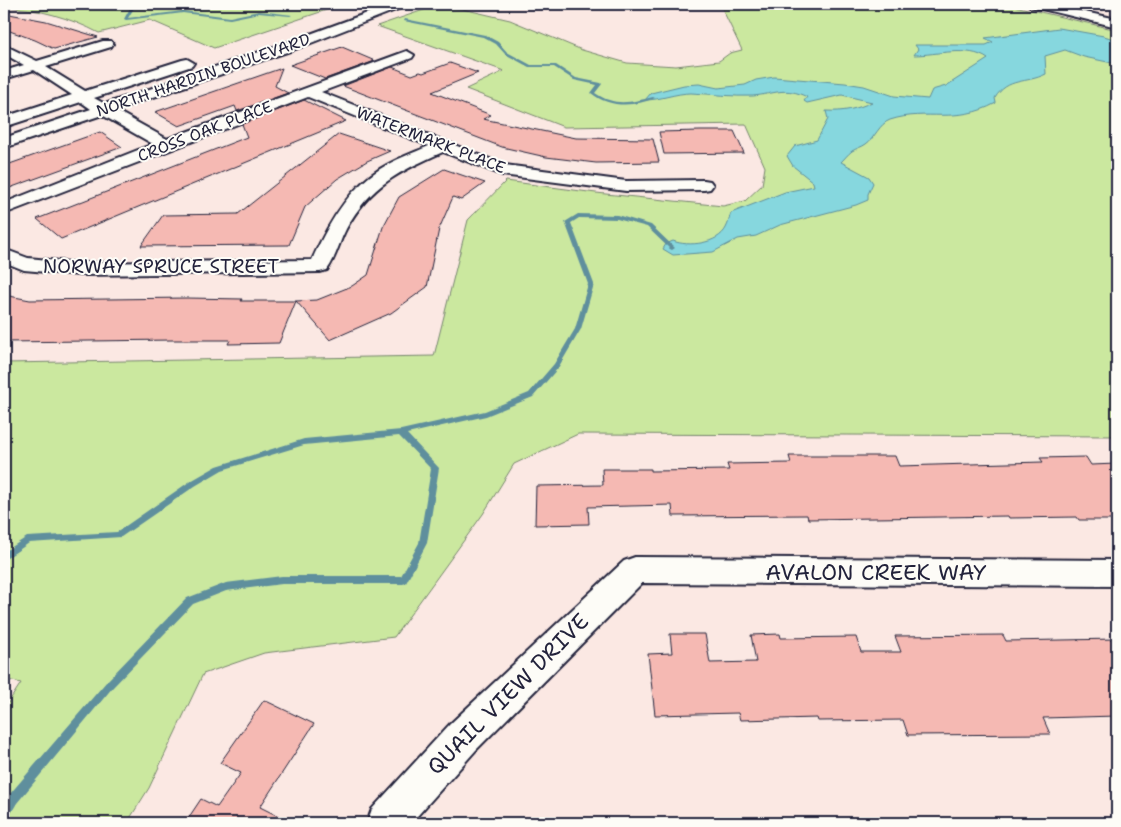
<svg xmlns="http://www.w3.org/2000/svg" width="1121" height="827" font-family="'Shantell Sans',sans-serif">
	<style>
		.green { fill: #cbe89f; stroke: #76856d }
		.water { fill: #86d7de; stroke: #5e8f9d }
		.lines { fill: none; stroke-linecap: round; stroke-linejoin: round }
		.stream { fill: #5e8f9d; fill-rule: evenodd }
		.building { fill: #f5b9b3; stroke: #22223b }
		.minor-casing { stroke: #22223b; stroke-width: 4 }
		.minor { fill: #fdfcf7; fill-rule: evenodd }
		.labels { text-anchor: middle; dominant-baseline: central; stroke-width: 4; stroke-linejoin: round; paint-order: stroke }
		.far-street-label { font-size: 16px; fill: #22223b; stroke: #fdfcf7 }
		.street-label { font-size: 19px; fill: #22223b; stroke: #fdfcf7 }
		.near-street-label { font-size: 22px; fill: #22223b; stroke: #fdfcf7 }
	</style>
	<rect width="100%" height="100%" fill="#fbe8e3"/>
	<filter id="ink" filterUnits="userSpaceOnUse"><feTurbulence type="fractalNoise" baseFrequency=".02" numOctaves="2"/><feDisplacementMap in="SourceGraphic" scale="10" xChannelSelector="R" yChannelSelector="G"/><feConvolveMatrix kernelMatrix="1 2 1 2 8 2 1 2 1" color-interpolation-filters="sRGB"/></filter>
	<g filter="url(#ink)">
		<g class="green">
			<path d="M 4,4 L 344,4 L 214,48 L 150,20 L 99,33 C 71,18 36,8 4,7 Z"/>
			<polygon points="441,4 510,20 582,50 627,63 676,66 719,61 730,53 742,50 720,4 1006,4 1117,30 1117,436 578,434 514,464 483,514 394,637 264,653 203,674 149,788 127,823 4,823 4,709 21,683 4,679 4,363 434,356 468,220 506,181 596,193 723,206 745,201 762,185 765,167 746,124 564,127 466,89 504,71 377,26"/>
		</g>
		<path class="water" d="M 1059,28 L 1104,36 L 1117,40 L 1117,64 L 1084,57 L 1065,50 L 1045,56 L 1046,74 C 1026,84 1008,77 995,98 L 996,103 C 956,125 927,108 890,120 C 879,124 875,138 866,144 C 862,147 857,148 852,151 C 848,154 845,158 841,162 L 869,177 L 873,183 L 868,194 L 868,200 L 856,205 L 780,225 L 756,236 L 738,239 L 713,252 L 673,255 L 663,249 L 666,244 L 673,241 C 688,247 718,244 726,228 C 729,223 729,217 731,213 L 785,192 L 814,186 L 813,182 L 793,166 L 787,156 L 795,146 L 817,140 L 828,119 L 826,111 C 843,112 857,109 872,102 L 842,95 L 807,103 L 804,101 L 807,97 C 785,86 775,94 753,96 C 733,97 712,94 691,93 C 676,93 660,100 645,100 L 651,93 L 684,85 L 699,84 L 718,88 L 745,85 L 756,80 L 774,77 L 845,83 L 864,86 L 894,96 L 928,99 L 932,90 L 946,86 L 988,59 C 968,45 937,55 914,55 L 918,49 L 915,45 L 986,45 L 993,42 L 985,38 Z"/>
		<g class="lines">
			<g class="stream">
				<polygon points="124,4 127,4 134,8 128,18 183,11 230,17 259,11 292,15 290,16 259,13 230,19 183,13 126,20 124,19 130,8"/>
				<path d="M 405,19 L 485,35 L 498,42 L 507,52 L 531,65 L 556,65 L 576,78 L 601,83 L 602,84 L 595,93 C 615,107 631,102 653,97 L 655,98 C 634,107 609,108 591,93 L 597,85 L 574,80 L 554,67 L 529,67 L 505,54 L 496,44 L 483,37 L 404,21 Z"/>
				<polygon points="578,214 617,215 651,225 675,248 672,250 670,249 647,227 617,219 579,218 571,223 594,284 581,329 558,368 533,397 486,416 407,434 439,468 427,543 406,583 403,584 282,584 226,591 193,604 113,687 17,803 8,818 4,819 4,805 9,795 107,681 187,598 226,583 282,576 401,576 419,543 431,469 399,436 304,445 222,470 195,486 121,537 29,543 4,560 4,552 27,537 117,532 189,482 217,466 304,439 401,430 485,411 529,393 554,364 575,329 588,284 565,222"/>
			</g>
		</g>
		<g class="building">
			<polygon points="4,13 46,21 98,37 54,49 35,40 4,29"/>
			<polygon points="342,47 375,61 325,79 290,65"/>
			<polygon points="450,63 478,73 432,92 491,115 483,119 576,138 653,139 659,162 596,163 546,157 502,147 343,86 392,67 412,75 420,72 423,73"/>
			<polygon points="282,68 275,86 288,93 237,111 235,106 179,126 155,112"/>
			<polygon points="304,100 346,121 61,239 37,219 247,137 242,124"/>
			<polygon points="700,131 734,131 744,153 664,154 659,132"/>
			<polygon points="100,132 122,147 4,190 4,166"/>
			<polygon points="339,134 390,151 367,161 337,179 305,207 289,245 141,246 163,215 238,214"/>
			<polygon points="444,169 485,183 461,200 453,197 439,229 427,287 391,313 330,340 296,301 317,300 352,286 368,275 383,227 399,197"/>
			<polygon points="4,295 30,300 187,298 242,299 241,301 296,301 279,343 228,344 230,340 172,340 4,342"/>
			<polygon points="789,456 895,456 899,466 1043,462 1040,458 1086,457 1091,465 1117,464 1117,520 1079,520 1077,517 1009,518 1008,516 808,519 807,515 673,516 672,505 588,507 589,524 535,525 536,486 603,485 602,469 651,469 651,471 729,470 727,464 791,463"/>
			<polygon points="670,634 705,634 710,663 756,662 751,635 780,634 781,638 856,637 861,652 901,652 895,636 1003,635 1006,641 1117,639 1117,716 1043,718 1050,734 908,735 903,720 818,721 817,718 740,720 738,713 655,715 648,654 672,653"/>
			<polygon points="264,700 314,724 260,807 292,823 185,823 201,799 217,807 241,773 220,763"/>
		</g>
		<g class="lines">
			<defs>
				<g id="minor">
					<path d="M 392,4 L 408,4 L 406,6 L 293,50 L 115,110 L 167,139 L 407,51 L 414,55 L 412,58 L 321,92 L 505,165 L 626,181 L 704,180 L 710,181 L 713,185 L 710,189 L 704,190 L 626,191 L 502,175 L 443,152 C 400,171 370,185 346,229 C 339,242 336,258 327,270 L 320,272 L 80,275 L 24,270 L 4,262 L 4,249 L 28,258 L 80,263 L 312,260 C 327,226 348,189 380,169 C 395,159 413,153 429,146 L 308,97 L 4,214 L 4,203 L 153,144 L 102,115 L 4,148 L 4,138 L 91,109 L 81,102 L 4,127 L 4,117 L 72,95 L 34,70 L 4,79 L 4,71 L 24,65 L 4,54 L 4,45 L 37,61 L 103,41 L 111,41 L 113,44 L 111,47 L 46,67 L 85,91 L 182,60 L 187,59 L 194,63 L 192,66 L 94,98 L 105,104 L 283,44 Z"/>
					<polygon points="1028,4 1048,4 1117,19 1117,27 1030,6"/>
					<polygon points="635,557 1117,560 1117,586 642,583 476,750 411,823 367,823 372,809 450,724 624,561"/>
				</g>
			</defs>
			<use href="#minor" class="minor-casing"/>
			<use href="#minor" class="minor"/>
		</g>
	</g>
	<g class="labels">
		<g class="far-street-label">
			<text transform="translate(203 75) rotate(-19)">NORTH HARDIN BOULEVARD</text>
			<text transform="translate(205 131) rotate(-21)">CROSS OAK PLACE</text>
			<text transform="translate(431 140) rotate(21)">WATERMARK PLACE</text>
		</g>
		<g class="street-label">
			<text x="161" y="266">NORWAY SPRUCE STREET</text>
		</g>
		<g class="near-street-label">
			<text x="876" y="572">AVALON CREEK WAY</text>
			<text transform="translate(508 694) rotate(-45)">QUAIL VIEW DRIVE</text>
		</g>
	</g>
	<rect width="1121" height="827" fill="none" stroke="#fdfcf7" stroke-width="20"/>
	<rect x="10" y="10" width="1101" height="807" fill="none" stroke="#22223b" stroke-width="2" filter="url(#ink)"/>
</svg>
